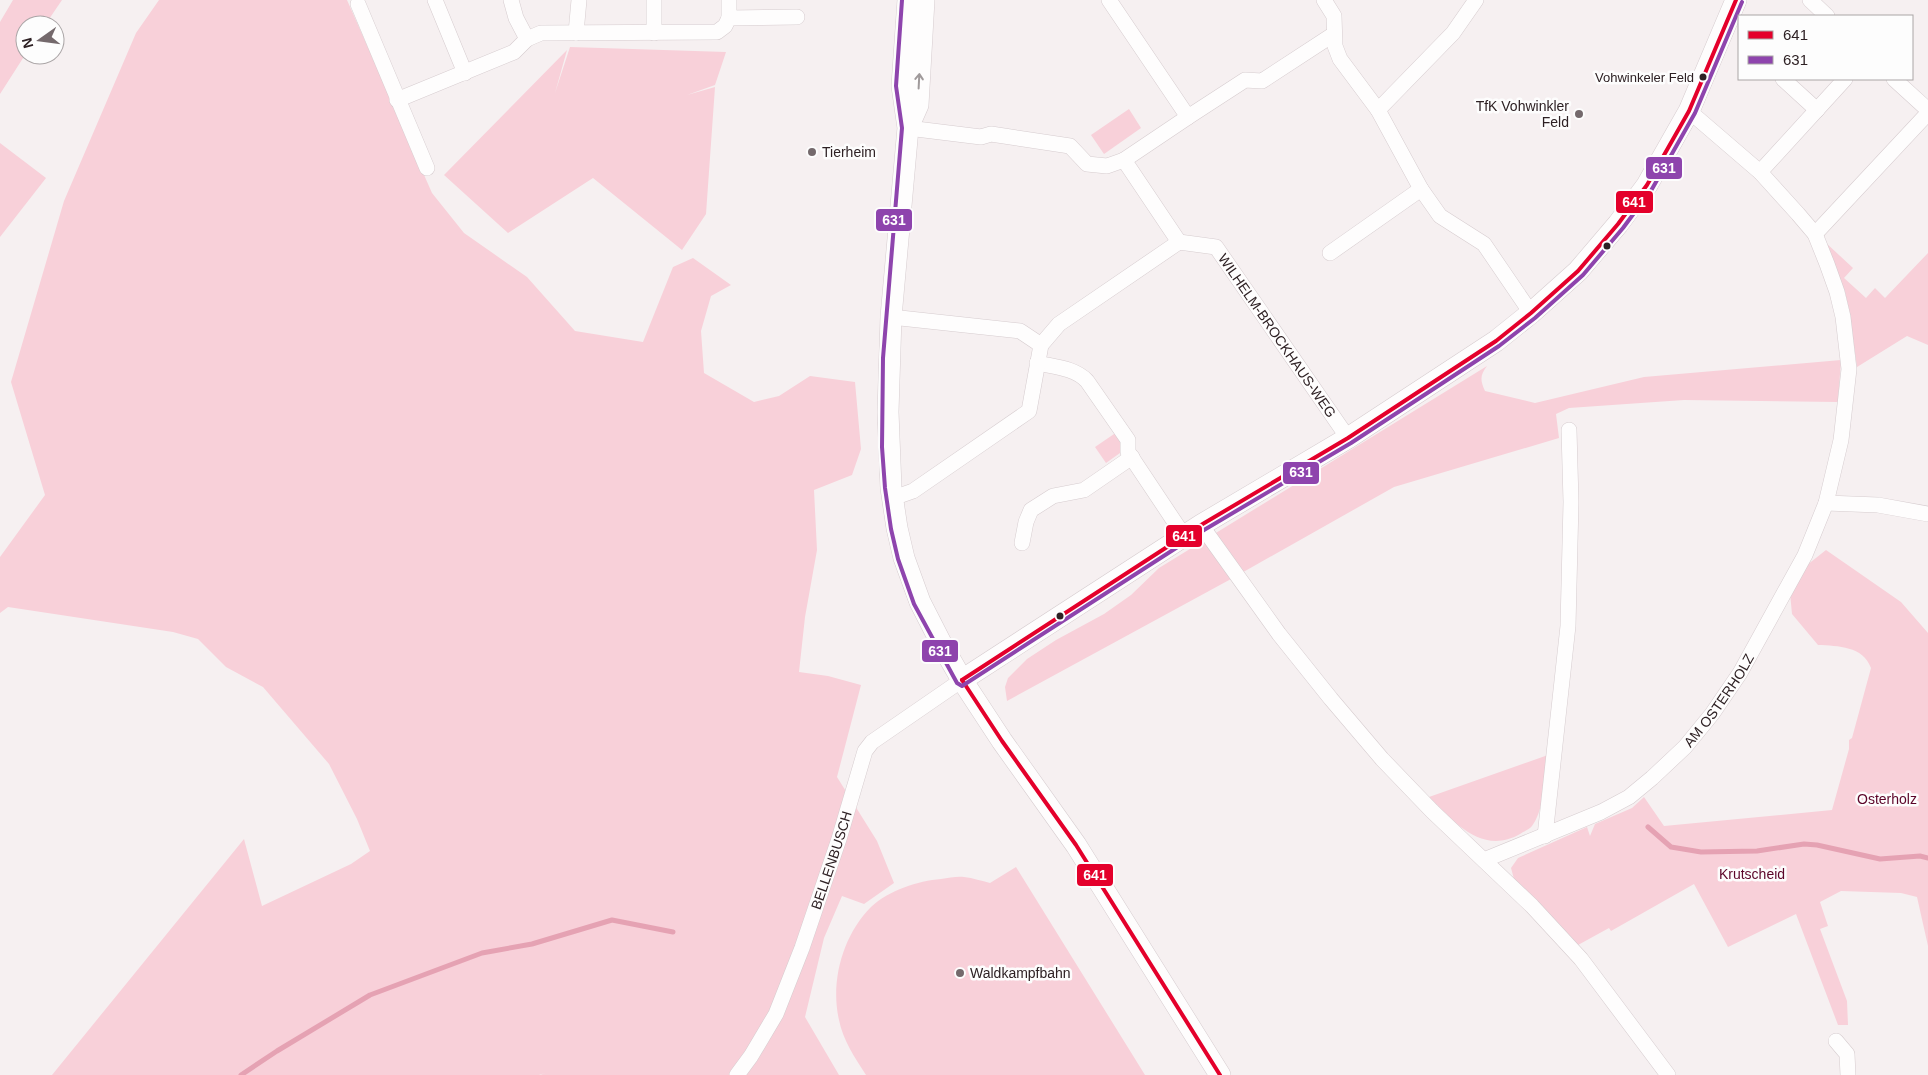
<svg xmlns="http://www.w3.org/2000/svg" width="1928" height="1075" font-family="Helvetica,sans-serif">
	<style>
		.green { fill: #f8d0d9 }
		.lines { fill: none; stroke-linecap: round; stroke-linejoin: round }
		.stream { stroke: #e5a2b3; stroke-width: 5 }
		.street-casing { stroke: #d6cccf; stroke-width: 16 }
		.secondary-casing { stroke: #d6cccf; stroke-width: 22 }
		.street { stroke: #fefdfd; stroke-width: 15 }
		.secondary { stroke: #fefdfd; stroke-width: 21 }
		.bus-1-casing { stroke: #fdfdfd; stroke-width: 8 }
		.bus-2-casing { stroke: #fdfdfd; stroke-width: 8 }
		.bus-1 { stroke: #e4002b; stroke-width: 4 }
		.bus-2 { stroke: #8e44ad; stroke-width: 4 }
		.oneway { stroke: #a09a9b }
		.bus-dot { fill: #2e2124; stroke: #fdfdfd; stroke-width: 2 }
		.poi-dot { fill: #74696c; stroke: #fdfdfd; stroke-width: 2 }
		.labels { text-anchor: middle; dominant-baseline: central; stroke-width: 5; stroke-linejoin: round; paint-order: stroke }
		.bus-label { font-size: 13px; fill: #2e2124; stroke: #fdfdfd; text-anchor: end }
		.poi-label { font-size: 14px; fill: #2e2124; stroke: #fdfdfd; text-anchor: start }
		.street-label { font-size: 14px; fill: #2e2124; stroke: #fdfdfd }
		.park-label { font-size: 14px; fill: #5c0529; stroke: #fdfdfd }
		.line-badge { stroke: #fdfdfd; stroke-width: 2 }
		.badge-label { font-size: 14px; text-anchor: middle; font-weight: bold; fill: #fff }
	</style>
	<rect width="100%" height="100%" fill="#f6f0f1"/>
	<g class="green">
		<polygon points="13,0 62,0 45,25 25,25 25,55 0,94 0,22"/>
		<polygon points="159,0 347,0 432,193 464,233 527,277 575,331 643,342 673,267 693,258 731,285 711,296 701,331 704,373 754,402 779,396 810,376 855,382 861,449 852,475 814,490 817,550 805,617 799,672 828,676 861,685 837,777 877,841 894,883 864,904 842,896 824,938 805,1017 839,1075 540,1075 545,1073 539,1075 52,1075 244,839 262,906 351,864 370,851 357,819 329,764 263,687 226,667 198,639 173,632 8,607 0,613 0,557 45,495 11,382 64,201 136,33"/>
		<polygon points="570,47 726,52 715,85 687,95 715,87 706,214 682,250 593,178 508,233 444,175 567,50 555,93"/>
		<polygon points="1129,109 1141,128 1104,154 1091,135"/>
		<polygon points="0,143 46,178 0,237"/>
		<polygon points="1825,242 1853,268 1844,278 1866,298 1875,288 1885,298 1928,253 1928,345 1907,336 1857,367 1849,310 1845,292"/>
		<path d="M 1841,360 L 1838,402 L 1684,400 L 1569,408 L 1556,414 L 1559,438 L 1394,487 L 1231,579 L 1007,701 L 1005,687 L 1008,678 L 1027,659 L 1056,640 L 1104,614 L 1131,595 L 1159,568 L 1487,366 C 1480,375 1480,380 1485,391 L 1535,403 L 1644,377 Z"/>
		<polygon points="1117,432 1122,440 1120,453 1106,463 1095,447"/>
		<path d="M 1826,550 L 1901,602 L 1928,633 L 1928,946 L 1917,897 L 1901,893 L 1841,891 L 1820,902 L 1828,926 L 1820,929 L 1847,1001 L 1848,1025 L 1838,1025 L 1796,914 L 1728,947 L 1694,884 L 1611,931 L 1609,928 L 1578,945 L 1514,879 L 1511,868 L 1518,858 L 1587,827 L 1590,836 L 1595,824 L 1632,808 L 1644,797 L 1664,826 L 1832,810 L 1849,749 L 1849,740 L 1852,738 L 1871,668 C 1863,646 1838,646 1818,645 L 1792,614 L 1790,593 L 1802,569 Z"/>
		<path d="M 1548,755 C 1546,774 1544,811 1532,826 C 1530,829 1523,832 1520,834 C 1482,856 1453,821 1429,797 Z"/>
		<path d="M 1016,867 L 1145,1075 L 866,1075 C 855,1058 843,1040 839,1020 C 830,981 843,935 871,907 C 889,890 918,881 941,879 C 949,878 957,876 964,877 C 973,878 982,881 990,883 Z"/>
	</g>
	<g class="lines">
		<g class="stream">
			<polyline points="1648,827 1671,847 1701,852 1757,851 1804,844 1817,845 1880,859 1920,856 1928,858"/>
			<polyline points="241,1075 277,1051 370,995 482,953 532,944 612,920 673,932"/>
		</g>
		<defs>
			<g id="street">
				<polyline points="435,0 465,73"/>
				<polyline points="729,0 729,18"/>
				<path id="s1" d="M 1109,0 L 1188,117 L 1124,160 L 1179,242 L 1216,247 L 1348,438"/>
				<polyline points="1324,0 1334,16 1335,46 1340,59 1378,110 1421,189 1440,216 1484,244 1531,313"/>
				<polyline points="1810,0 1827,16"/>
				<polyline points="358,4 427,168"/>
				<polyline points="576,33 579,0"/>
				<polyline points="654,33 654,0"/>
				<polyline points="527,39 541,33 717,32 725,26 729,18 797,17"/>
				<polyline points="1783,79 1817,110"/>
				<polyline points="1894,79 1928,110"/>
				<polyline points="397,100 514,52 527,39 516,18 511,0"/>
				<polyline points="1378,110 1453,33 1476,0"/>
				<polyline points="1188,117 1245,80 1262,81 1334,34"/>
				<polyline points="908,128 981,137 991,134 1070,146 1087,164 1107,166 1124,160"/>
				<polyline points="1760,172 1845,79"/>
				<polyline points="1815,234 1928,113"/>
				<polyline points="1330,253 1421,189"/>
				<polyline points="891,317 1020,331 1041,345"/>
				<path d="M 1037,363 C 1055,367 1075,368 1087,381 L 1128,440 L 1128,452 L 1184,536"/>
				<polyline points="893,498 913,491 1029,411 1041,345 1059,324 1179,242"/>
				<polyline points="1826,503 1878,505 1928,514"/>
				<polyline points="1201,525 1279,634 1331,699 1382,759 1432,811 1532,906 1581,959 1668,1075"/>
				<polyline points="1022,543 1026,522 1031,510 1053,496 1084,490 1132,457"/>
				<polyline points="1545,836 1568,626 1571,502 1569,430"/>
				<path id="s2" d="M 1484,860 L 1601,812 L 1629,797 L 1652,778 L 1685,747 L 1712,714 L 1740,673 L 1805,555 L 1826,503 L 1841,440 L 1849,369 L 1843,317 L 1837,292 L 1827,264 L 1815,234 L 1798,214 L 1760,172 L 1689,111"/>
				<polyline points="1836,1041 1847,1054 1848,1075"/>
				<path id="s3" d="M 737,1075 L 751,1056 L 776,1014 L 802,948 L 839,839 L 865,751 L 872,742 L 962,680"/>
			</g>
			<g id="secondary">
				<polyline points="908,0 902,86 908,128 891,317 888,412 891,488 897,528 904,558 920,602 943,647 962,680 1002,741 1076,845 1220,1075"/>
				<polyline points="910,123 918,105 924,0"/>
				<polyline points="962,680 1201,525 1348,438 1496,341 1531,313 1578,271 1618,224 1647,185 1689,111 1736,0"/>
			</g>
		</defs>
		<use href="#street" class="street-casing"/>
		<use href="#secondary" class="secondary-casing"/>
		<use href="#street" class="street"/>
		<use href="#secondary" class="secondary"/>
		<defs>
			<g id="bus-1">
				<polyline points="962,680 1201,525 1348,438 1496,341 1531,313 1578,271 1618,224 1647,185 1689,111 1736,0"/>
				<polyline points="962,680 1002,741 1076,845 1220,1075"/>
			</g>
			<polyline id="bus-2" points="902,0 896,86 902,128 883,358 882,447 885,488 891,529 898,559 914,604 957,683 962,686 1204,530 1351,443 1499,346 1535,318 1583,275 1623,228 1652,189 1695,113 1742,2"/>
		</defs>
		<use href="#bus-1" class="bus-1-casing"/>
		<use href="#bus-2" class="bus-2-casing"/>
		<use href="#bus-1" class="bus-1"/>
		<use href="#bus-2" class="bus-2"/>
	</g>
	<defs><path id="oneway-shaft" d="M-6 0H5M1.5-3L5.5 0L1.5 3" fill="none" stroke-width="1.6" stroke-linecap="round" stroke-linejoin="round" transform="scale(1.25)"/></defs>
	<use class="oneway" href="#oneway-shaft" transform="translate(919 81) rotate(-87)"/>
	<g class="bus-dot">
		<circle cx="1703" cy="77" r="4.5"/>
		<circle cx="1607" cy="246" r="4.5"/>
		<circle cx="1060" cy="616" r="4.5"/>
	</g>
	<g class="poi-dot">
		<circle cx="1579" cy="114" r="5"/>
		<circle cx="812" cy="152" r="5"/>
		<circle cx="960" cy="973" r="5"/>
	</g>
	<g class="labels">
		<g class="bus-label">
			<text x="1694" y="77">Vohwinkeler Feld</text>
		</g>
		<g class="poi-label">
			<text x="1569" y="106" text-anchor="end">TfK Vohwinkler<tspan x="1569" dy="16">Feld</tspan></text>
			<text x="822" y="152">Tierheim</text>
			<text x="970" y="973">Waldkampfbahn</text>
		</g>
		<g class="street-label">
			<text stroke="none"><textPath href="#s1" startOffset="462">WILHELM-BROCKHAUS-WEG</textPath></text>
			<text stroke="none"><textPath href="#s2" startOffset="291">AM OSTERHOLZ</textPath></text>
			<text stroke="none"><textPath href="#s3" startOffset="236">BELLENBUSCH</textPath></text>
		</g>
		<g class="park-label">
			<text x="1887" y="799">Osterholz</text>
			<text x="1752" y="874">Krutscheid</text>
		</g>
	</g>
	<g class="line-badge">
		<rect x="1645" y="156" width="38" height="24" rx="5" fill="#8e44ad"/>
		<rect x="1615" y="190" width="39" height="24" rx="5" fill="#e4002b"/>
		<rect x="875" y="208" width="38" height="24" rx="5" fill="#8e44ad"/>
		<rect x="1282" y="461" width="38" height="24" rx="5" fill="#8e44ad"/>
		<rect x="1165" y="524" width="38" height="24" rx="5" fill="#e4002b"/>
		<rect x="921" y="639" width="38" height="24" rx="5" fill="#8e44ad"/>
		<rect x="1076" y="863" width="38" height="24" rx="5" fill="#e4002b"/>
	</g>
	<g class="badge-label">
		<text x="1664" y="173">631</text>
		<text x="1634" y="207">641</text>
		<text x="894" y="225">631</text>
		<text x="1301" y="477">631</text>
		<text x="1184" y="541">641</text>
		<text x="940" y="656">631</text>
		<text x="1095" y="880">641</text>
	</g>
	<rect x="1738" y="15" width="175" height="65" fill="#fdfdfd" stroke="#aaa5a6"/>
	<rect x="1748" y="31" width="25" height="8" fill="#e4002b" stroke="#aaa5a6"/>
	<text x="1783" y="40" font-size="15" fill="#2e2124">641</text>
	<rect x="1748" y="56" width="25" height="8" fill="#8e44ad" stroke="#aaa5a6"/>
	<text x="1783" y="65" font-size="15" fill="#2e2124">631</text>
	<g transform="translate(40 40) rotate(256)"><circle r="24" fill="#fdfdfd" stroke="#aaa5a6"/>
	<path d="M0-4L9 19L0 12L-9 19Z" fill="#74696c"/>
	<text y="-8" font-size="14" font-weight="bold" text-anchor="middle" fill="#2e2124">N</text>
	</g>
</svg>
